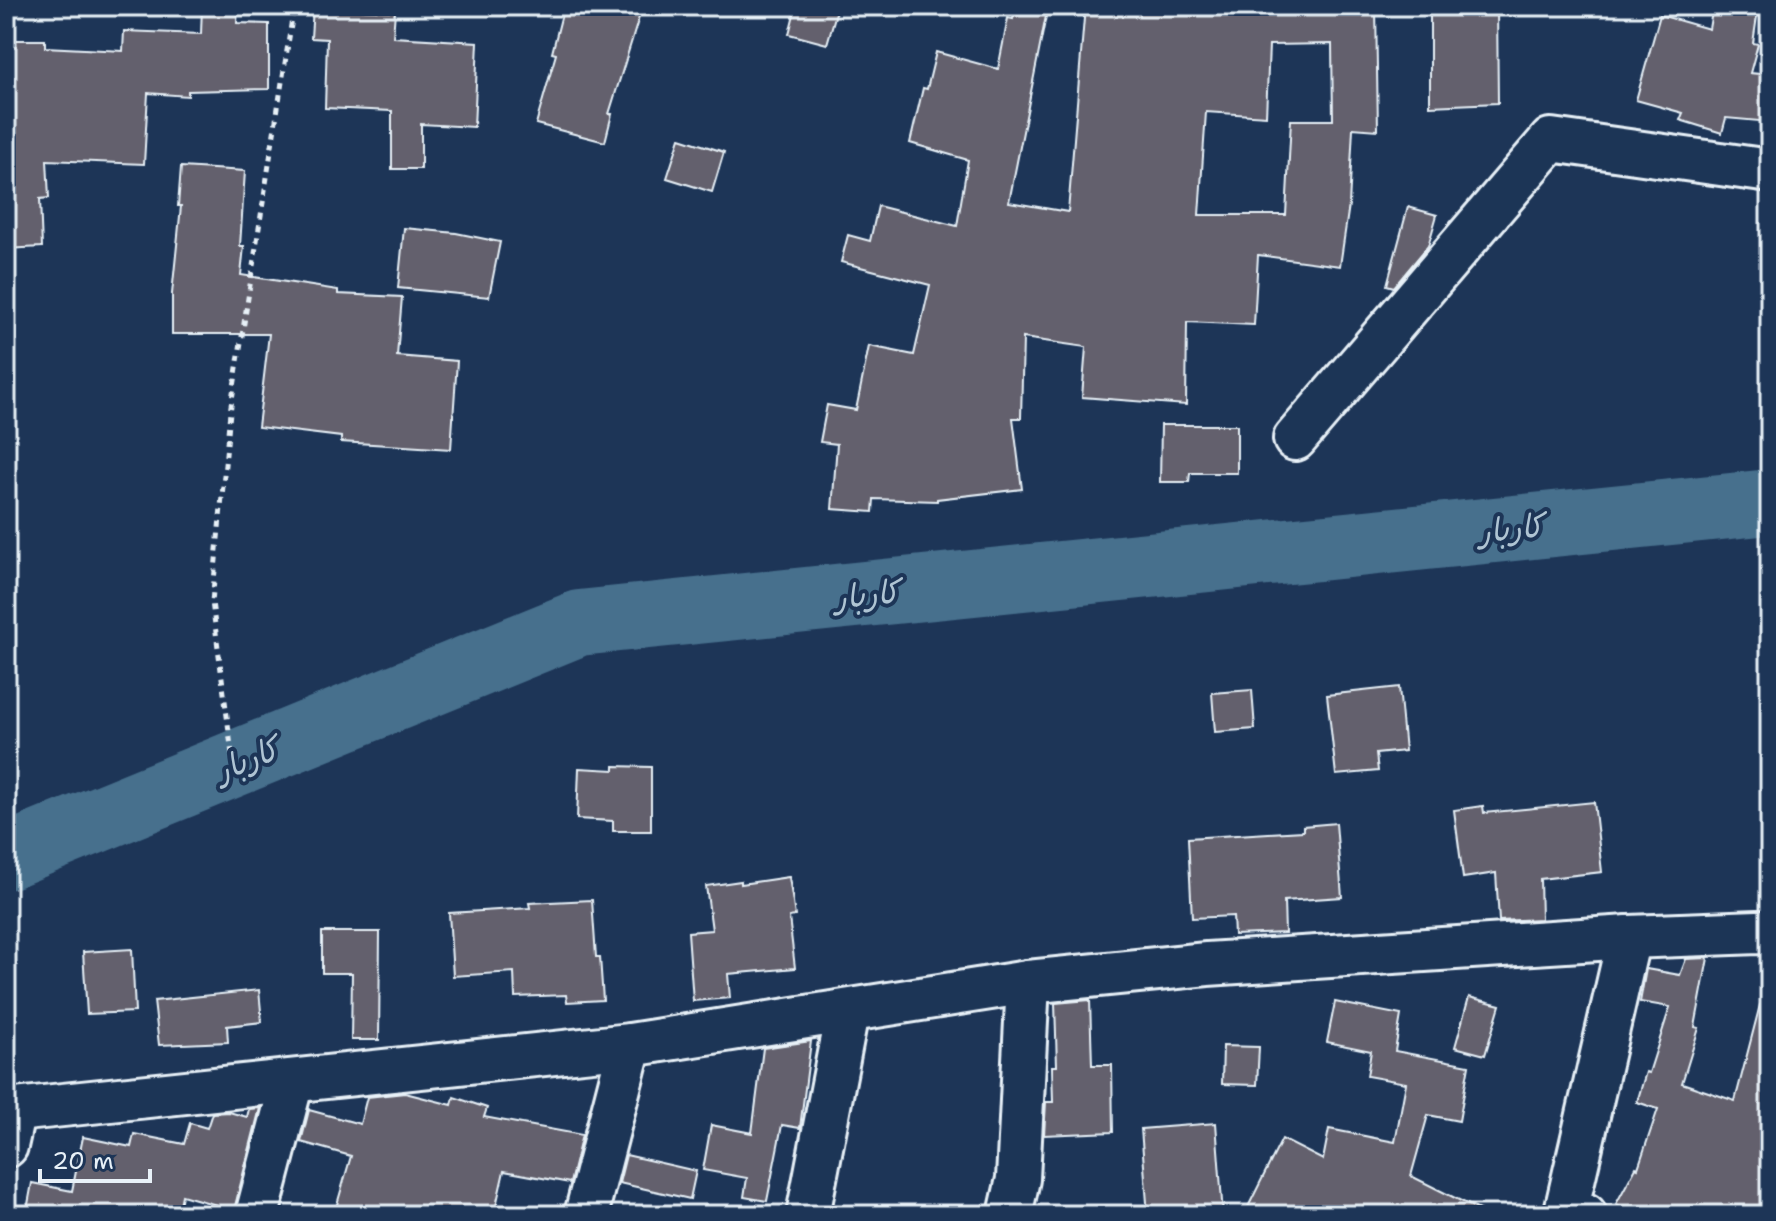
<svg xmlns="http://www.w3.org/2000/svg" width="1776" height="1221" font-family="'Shantell Sans','Playpen Sans Arabic',sans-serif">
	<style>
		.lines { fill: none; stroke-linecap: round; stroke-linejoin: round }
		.river { stroke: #46708d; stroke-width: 66 }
		.building { fill: #63616d; stroke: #e8f1f8; stroke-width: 2; fill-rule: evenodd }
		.minor-casing { stroke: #e8f1f8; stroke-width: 48 }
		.path { stroke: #e8f1f8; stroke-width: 5; stroke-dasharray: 6 6; stroke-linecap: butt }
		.minor { stroke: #1d3557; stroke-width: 42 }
		.labels { text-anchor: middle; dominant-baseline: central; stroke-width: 8; stroke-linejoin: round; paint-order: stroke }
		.water-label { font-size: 32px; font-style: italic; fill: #afc4d3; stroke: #1d3557 }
	</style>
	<rect width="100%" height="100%" fill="#1d3557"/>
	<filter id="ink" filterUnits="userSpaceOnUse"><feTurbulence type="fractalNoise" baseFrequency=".0125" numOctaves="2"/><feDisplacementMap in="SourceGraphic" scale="16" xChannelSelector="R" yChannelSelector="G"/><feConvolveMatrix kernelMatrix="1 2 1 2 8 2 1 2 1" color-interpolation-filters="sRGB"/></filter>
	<g filter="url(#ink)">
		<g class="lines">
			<polyline class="river" points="6,857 579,623 1770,502"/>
		</g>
		<g class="building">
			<polygon points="202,6 238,6 237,23 269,24 269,89 188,91 188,96 148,93 144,164 47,160 49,198 40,199 42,247 6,249 6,40 45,40 45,47 123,51 124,31 201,34"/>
			<polygon points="564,6 622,6 641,11 609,114 612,114 605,142 536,124 556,54 552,53"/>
			<polygon points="796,6 838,6 827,44 789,34"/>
			<path d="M 1016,6 L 1048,6 L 1009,202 L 1068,212 L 1085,6 L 1228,6 L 1227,9 L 1376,7 L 1378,130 L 1353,128 L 1349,205 L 1340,266 L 1258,255 L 1254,325 L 1187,322 L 1186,405 L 1082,397 L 1086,347 L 1023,338 L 1021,418 L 1013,418 L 1022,489 L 937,499 L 937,501 L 874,499 L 873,512 L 832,509 L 837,444 L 820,442 L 827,405 L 856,410 L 869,346 L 914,355 L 930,285 L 841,262 L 848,235 L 870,241 L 878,206 L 957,226 L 968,160 L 910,143 L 923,88 L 927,89 L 936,52 L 998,69 L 1008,18 L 1013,19 ZM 1332,44 L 1333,120 L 1291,120 L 1286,215 L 1199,215 L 1206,112 L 1266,116 L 1269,45 Z"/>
			<polygon points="1430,6 1497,6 1498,103 1430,106"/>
			<polygon points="1713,6 1732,6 1758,10 1753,43 1758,44 1750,73 1770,75 1770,122 1726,118 1722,133 1680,120 1683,113 1636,100 1660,15 1709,29"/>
			<polygon points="313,7 395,11 393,37 478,42 474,127 421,124 421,169 392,169 392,111 325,108 327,39 311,38"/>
			<polygon points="680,138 724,152 712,192 667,178"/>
			<polygon points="181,167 245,171 240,246 244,246 241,275 338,290 338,294 402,297 397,356 457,361 451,449 341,442 341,437 258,427 269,334 172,334 172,294 181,206 178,206"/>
			<polygon points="1408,207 1437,215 1428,246 1394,287 1387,285"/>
			<polygon points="404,228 456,233 500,242 489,297 398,288"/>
			<polygon points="1161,425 1237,425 1237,473 1190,473 1189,482 1160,482"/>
			<polygon points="1399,687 1405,751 1376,754 1378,771 1336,775 1327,695"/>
			<polygon points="1252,690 1255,729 1215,732 1212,693"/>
			<polygon points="614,766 651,767 651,831 613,831 613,821 577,819 579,768 614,770"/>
			<polygon points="1594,802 1602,872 1540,879 1541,919 1499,921 1496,873 1463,878 1454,810 1483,806 1484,813"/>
			<polygon points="1336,823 1342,897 1284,901 1285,933 1234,935 1233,916 1192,918 1188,838 1303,831 1303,826"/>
			<polygon points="789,877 795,916 789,917 795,968 728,974 730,998 693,1001 688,932 712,930 706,886 741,881 741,884"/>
			<polygon points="592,900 596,957 600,957 603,1000 567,1002 566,995 515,997 514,972 453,976 449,913 530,908 529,903"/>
			<polygon points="322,932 380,932 379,1040 351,1040 352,973 322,973"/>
			<polygon points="132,949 135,1012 87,1014 83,952"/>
			<polygon points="1708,958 1695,1027 1699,1028 1682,1083 1735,1101 1760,1005 1770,1007 1770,1215 1638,1215 1616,1204 1636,1167 1638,1168 1658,1109 1637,1102 1646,1072 1649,1073 1670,1007 1640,1002 1646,969 1680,975 1686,959"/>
			<polygon points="259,990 262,1022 227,1026 228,1042 159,1045 154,1001"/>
			<polygon points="1469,997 1500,1005 1485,1055 1455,1047"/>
			<polygon points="1090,1000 1092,1065 1112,1065 1113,1132 1044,1135 1046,1102 1053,1102 1052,1066 1057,1066 1055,1003"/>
			<polygon points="1335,1002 1401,1015 1395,1051 1469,1065 1459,1121 1428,1115 1411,1176 1489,1215 1244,1215 1282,1139 1323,1160 1329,1129 1395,1142 1406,1083 1367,1076 1371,1051 1327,1042"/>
			<polygon points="811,1041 800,1128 782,1125 767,1201 744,1197 747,1178 703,1170 711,1125 752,1133 763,1048"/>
			<polygon points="1223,1046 1259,1047 1257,1085 1222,1084"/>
			<polygon points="405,1093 452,1105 454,1097 487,1108 484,1117 582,1135 570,1183 504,1171 494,1215 440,1215 406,1208 404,1215 334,1215 351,1156 301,1142 309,1110 360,1124 367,1097"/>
			<polygon points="260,1108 234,1210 182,1195 178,1215 26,1215 32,1183 72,1191 83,1137 131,1147 134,1134 184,1144 190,1123 207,1128 212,1113 229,1112 247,1117 249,1109"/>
			<polygon points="1216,1123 1223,1215 1148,1215 1141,1129"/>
			<polygon points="626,1155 696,1171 690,1199 619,1183"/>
		</g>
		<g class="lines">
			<defs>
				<g id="minor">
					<polyline points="1295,439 1551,140 1770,171"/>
					<polyline points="6,1111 630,1045 1028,982 1207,964 1629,937 1758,932 1770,933"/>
					<polyline points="6,1146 14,1110"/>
					<polyline points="257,1215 292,1081"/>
					<polyline points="586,1215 630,1045"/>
					<polyline points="808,1215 847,1012"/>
					<polyline points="1010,1215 1018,1179 1028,982"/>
					<polyline points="1585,1215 1567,1207 1629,937"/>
				</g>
			</defs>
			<use href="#minor" class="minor-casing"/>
			<polyline class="path" points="232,754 212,602 230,412 294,6"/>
			<use href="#minor" class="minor"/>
		</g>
	</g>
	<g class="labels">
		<g class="water-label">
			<text transform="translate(1511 528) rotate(-6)">کاربار</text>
			<text transform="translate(867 594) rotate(-6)">کاربار</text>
			<text transform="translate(247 759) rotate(-22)">کاربار</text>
		</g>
	</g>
	<rect width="1776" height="1221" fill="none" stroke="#1d3557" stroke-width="32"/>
	<rect x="16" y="16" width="1744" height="1189" fill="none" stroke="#e8f1f8" stroke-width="3" filter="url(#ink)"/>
	<path d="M40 1169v12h110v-12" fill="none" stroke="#e8f1f8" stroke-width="4"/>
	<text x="52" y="1169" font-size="24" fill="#e8f1f8" stroke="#1d3557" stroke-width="6" paint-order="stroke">20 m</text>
</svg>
